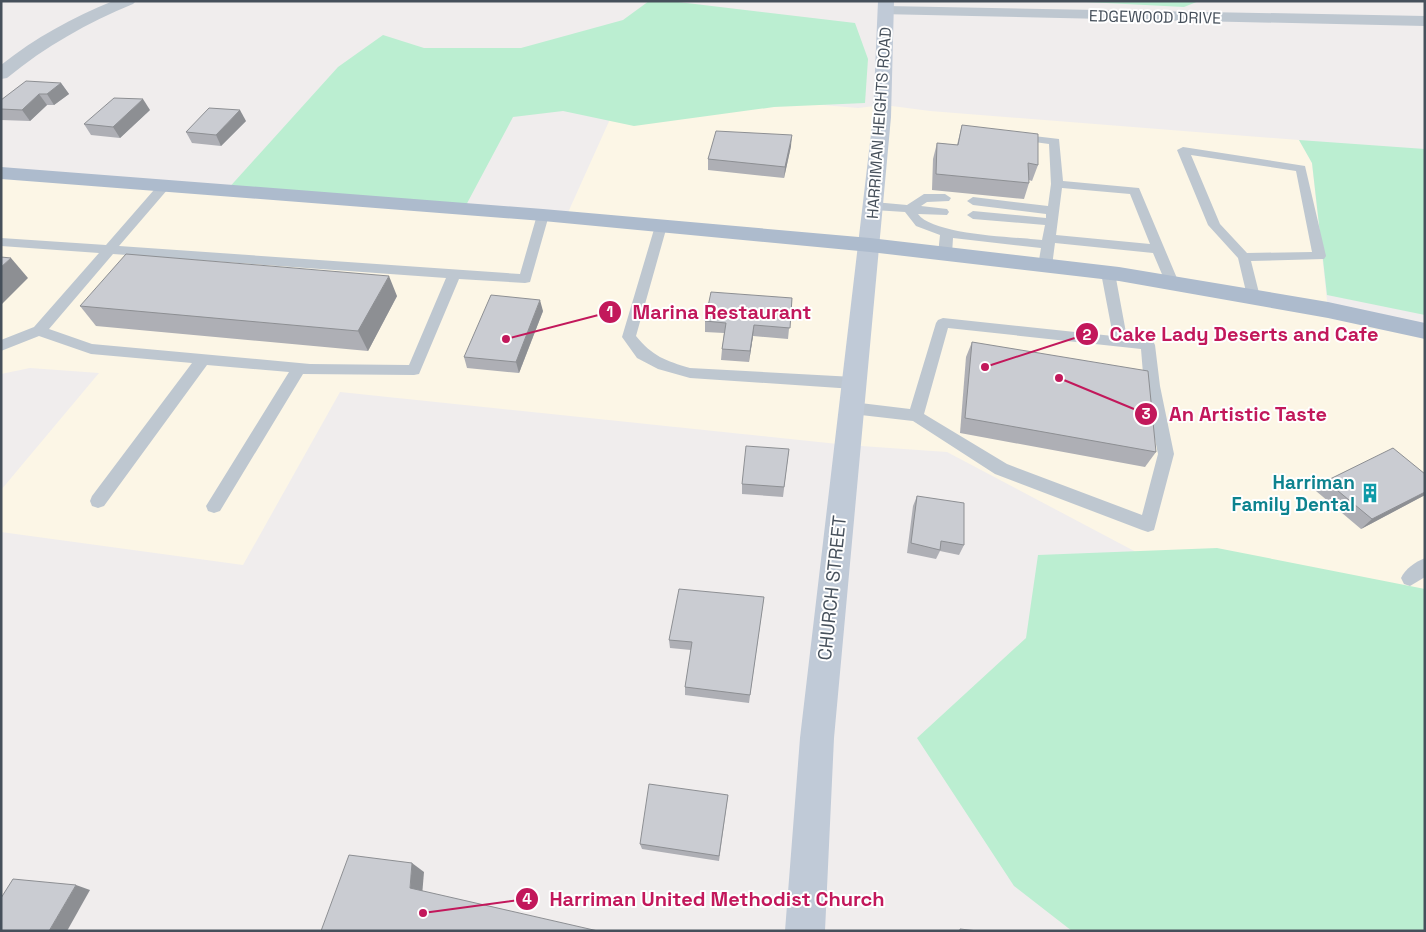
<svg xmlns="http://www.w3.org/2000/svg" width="1426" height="932" font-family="'Space Grotesk',sans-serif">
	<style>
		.commercial { fill: #fcf6e6 }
		.green { fill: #bbeed1 }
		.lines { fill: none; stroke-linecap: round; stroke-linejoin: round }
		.lane { fill: #bec7d0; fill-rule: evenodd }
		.street { fill: #bec7d0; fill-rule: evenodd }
		.secondary { fill: #c0cad7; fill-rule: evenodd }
		.primary { fill: #adbbcd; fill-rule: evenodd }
		.wall { fill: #aeafb5 }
		.shaded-wall { fill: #8d8f93 }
		.building { fill: #caccd2; stroke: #8d8f93 }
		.labels { text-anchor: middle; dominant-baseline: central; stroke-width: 4; stroke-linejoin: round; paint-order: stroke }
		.far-street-label { font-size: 16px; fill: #46505b; stroke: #fff }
		.culture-label { font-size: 19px; font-weight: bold; fill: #0d838f; stroke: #fff; text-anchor: end }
		.street-label { font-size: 19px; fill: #46505b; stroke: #fff }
		.leader { fill: none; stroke: #c2185b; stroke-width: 2 }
		.callout-dot { fill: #c2185b; stroke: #fff; stroke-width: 2 }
		.mark-label { font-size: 15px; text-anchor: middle; font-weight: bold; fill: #fff }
		.callout-label { font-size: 20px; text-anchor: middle; font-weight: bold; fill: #c2185b; stroke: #fff; stroke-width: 4; stroke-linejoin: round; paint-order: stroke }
	</style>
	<rect width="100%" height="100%" fill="#f0eded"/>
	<polygon class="commercial" points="624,88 858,108 884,105 930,111 1299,140 1312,163 1328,310 1425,331 1425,595 1155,562 947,452 847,445 340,392 243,565 1,532 1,490 99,373 30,368 1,374 1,173 566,217"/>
	<g class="green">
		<polygon points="649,1 670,1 855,23 868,59 865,103 774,107 634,126 563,111 513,117 464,209 226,191 338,67 383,35 424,48 521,48 623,20"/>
		<polygon points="1067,1 1199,1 1184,7"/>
		<polygon points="1299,140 1425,149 1425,315 1327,295 1312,163"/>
		<polygon points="1217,548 1425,589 1425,931 1072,931 1014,886 917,738 1026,638 1038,555"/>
	</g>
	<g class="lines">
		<g class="lane">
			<path d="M 1017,134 L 1059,139 L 1063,181 L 1139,188 L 1179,283 L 1177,286 L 1167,286 L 1153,253 L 1055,243 L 1052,266 L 1045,270 L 1038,266 L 1041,248 L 953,238 L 952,254 L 945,258 L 938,254 L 940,235 L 916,226 L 905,212 L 874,210 L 868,206 L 874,202 L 907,205 L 924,194 L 945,194 L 951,198 L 949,201 L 927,202 L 921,206 L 947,209 L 949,212 L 947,215 L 918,214 C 933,235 1015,237 1042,240 L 1045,225 L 973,219 L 967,215 L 973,211 L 1046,218 L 1046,214 L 973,205 L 967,201 L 973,197 L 1048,206 L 1051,184 L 1049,144 L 1013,139 L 1011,137 ZM 1062,188 L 1130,194 L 1150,244 L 1056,235 Z"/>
			<path d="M 1183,147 L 1305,166 L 1326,256 L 1324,259 L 1251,261 L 1260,297 L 1258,300 L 1248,300 L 1238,258 L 1208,225 L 1177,150 ZM 1191,155 L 1296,171 L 1312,252 L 1247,253 L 1220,224 Z"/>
			<path d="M 164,182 L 168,183 L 170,186 L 168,189 L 119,246 L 520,274 L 537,215 L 543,211 L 549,215 L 530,282 L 525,283 L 459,279 L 419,374 L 414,375 L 303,374 L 220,511 L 214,513 L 208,511 L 206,506 L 289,372 L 207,365 L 104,506 L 98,508 L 92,506 L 90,501 L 92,496 L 192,363 L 91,354 L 39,336 L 1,351 L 1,340 L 34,327 L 99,253 L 1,246 L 1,238 L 106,245 L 160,183 ZM 113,254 L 446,278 L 409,365 L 310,364 L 92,344 L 49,329 Z"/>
			<path d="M 661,222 L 667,226 L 636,336 C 652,356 666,361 690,368 L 854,377 L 859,379 L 861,383 L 859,387 L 854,389 L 690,378 L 658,369 L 637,358 L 622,337 L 655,226 Z"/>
			<path d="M 1108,269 L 1113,270 L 1115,273 L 1127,338 L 1153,341 L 1155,345 L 1160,386 L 1174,454 L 1154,530 L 1148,532 L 1142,530 L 995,474 L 913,421 L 852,414 L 847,412 L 844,408 L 847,404 L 852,402 L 910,409 L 936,323 L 938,320 L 943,318 L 1113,336 L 1101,273 L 1103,270 ZM 948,328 L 1141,349 L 1144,386 L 1158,454 L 1142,515 L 1007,464 L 924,414 Z"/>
			<path d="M 1425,558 L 1425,577 L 1410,586 L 1404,584 L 1401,578 C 1405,569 1415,562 1425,558 Z"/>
		</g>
		<g class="street">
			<path d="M 113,1 L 136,1 L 133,4 C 87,23 46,46 7,78 L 1,79 L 1,65 C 35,38 73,17 113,1 Z"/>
			<polygon points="886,6 1425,16 1425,26 880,14 878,11 880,8"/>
		</g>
		<polygon class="secondary" points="878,1 894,1 891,117 834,738 825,931 785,931 800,738 873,117"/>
		<polygon class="primary" points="1,167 543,209 870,238 1119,267 1328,302 1425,323 1425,339 1328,318 1119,281 870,252 543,221 1,179"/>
	</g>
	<g class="wall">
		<polygon points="61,83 69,94 54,105 47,105 30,121 1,120 1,100"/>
		<polygon points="150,110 120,138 91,135 84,124"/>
		<polygon points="246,121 221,146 192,143 186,132"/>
		<polygon points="962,125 1038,165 1032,181 1029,180 1029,183 1024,199 932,190 933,159 937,143 957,145"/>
		<polygon points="791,146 784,178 708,170 708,159"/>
		<polygon points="397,296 368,351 96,326 80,306"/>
		<polygon points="792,298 788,339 753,336 749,362 721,360 722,349 724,333 705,332 705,321"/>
		<polygon points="543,311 519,373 467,368 464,357"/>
		<polygon points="972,342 1156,452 1145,467 960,433 966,357"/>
		<polygon points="789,449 783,497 742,494 742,484"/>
		<polygon points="1425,474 1425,495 1361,529 1316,491 1326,481"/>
		<polygon points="917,496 964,545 959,555 940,551 936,559 907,553 913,506"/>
		<polygon points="764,597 749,703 685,695 685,687 691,650 670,648 669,640"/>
		<polygon points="728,795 719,861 642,849 640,844"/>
	</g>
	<g class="shaded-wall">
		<polygon points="61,83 69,94 54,105 47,94"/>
		<polygon points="39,94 47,105 30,121 22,110"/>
		<polygon points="143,99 150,110 120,138 113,127"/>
		<polygon points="240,110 246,121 221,146 216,135"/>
		<polygon points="792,135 791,146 784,178 785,167"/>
		<polygon points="11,258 28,278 1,305 1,267"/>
		<polygon points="389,276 397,296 368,351 358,331"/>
		<polygon points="540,300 543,311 519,373 516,362"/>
		<polygon points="754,325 753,336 749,362 750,351"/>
		<polygon points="1425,492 1425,495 1361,529 1372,519"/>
		<polygon points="412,863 424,872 422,896 410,888"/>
		<polygon points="76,885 90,890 67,931 49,931"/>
	</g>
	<g class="building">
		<polygon points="26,81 61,83 47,94 39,94 22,110 1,109 1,100"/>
		<polygon points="114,98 143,99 113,127 84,124"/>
		<polygon points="209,108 240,110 216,135 186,132"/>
		<polygon points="962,125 1038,134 1038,165 1028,163 1029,183 936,174 937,143 958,145"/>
		<polygon points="716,131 792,135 785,167 708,159"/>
		<polygon points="126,254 389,276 358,331 80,306"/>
		<polygon points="1,257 11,258 1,267"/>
		<polygon points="711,292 792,298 790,328 754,325 750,351 722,349 726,323 705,321"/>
		<polygon points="491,295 540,300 516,362 464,357"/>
		<polygon points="972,342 1148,371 1156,452 965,418"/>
		<polygon points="746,446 789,449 784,487 742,484"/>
		<polygon points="1393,448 1425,474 1425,492 1372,519 1326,481"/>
		<polygon points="917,496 964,503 964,545 941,541 940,550 911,543"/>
		<polygon points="679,589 764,597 750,695 685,687 692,642 669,640"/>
		<polygon points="649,784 728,795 719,856 640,844"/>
		<polygon points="349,855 412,863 410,888 598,931 321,931"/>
		<polygon points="13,879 76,885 49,931 1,931 1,898"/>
		<polygon points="960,929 978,931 960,931"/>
	</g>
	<defs>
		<symbol id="building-bare" viewBox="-9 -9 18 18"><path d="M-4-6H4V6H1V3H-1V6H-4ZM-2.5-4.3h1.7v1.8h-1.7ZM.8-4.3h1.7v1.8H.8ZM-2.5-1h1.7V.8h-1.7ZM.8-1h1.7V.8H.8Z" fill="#0f9aa8" stroke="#fff" stroke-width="2.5" paint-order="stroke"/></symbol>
	</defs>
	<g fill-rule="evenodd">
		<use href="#building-bare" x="1356" y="479" width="28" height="28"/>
	</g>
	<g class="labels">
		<g class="far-street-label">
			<text transform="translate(1155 17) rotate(1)">EDGEWOOD DRIVE</text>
			<text transform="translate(879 123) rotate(-86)">HARRIMAN HEIGHTS ROAD</text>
		</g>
		<g class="culture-label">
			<text x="1355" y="482">Harriman<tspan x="1355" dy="22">Family Dental</tspan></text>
		</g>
		<g class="street-label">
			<text transform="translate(832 588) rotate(-84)">CHURCH STREET</text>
		</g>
	</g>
	<path class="leader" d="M506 339L610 312M985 367L1087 334M1059 378L1146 414M423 913L527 899"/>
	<g class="callout-dot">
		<circle cx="506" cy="339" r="5"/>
		<circle cx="985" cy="367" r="5"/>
		<circle cx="1059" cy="378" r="5"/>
		<circle cx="423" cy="913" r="5"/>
		<circle cx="610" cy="312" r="12"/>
		<circle cx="1087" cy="334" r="12"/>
		<circle cx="1146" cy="414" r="12"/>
		<circle cx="527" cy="899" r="12"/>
	</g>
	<g class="mark-label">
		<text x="610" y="317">1</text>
		<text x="1087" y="340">2</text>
		<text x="1146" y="419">3</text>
		<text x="527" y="904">4</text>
	</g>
	<g class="callout-label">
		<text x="722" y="319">Marina Restaurant</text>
		<text x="1244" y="341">Cake Lady Deserts and Cafe</text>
		<text x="1248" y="421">An Artistic Taste</text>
		<text x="717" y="906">Harriman United Methodist Church</text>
	</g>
	<rect width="1426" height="932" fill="none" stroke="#46505b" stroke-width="5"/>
</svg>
